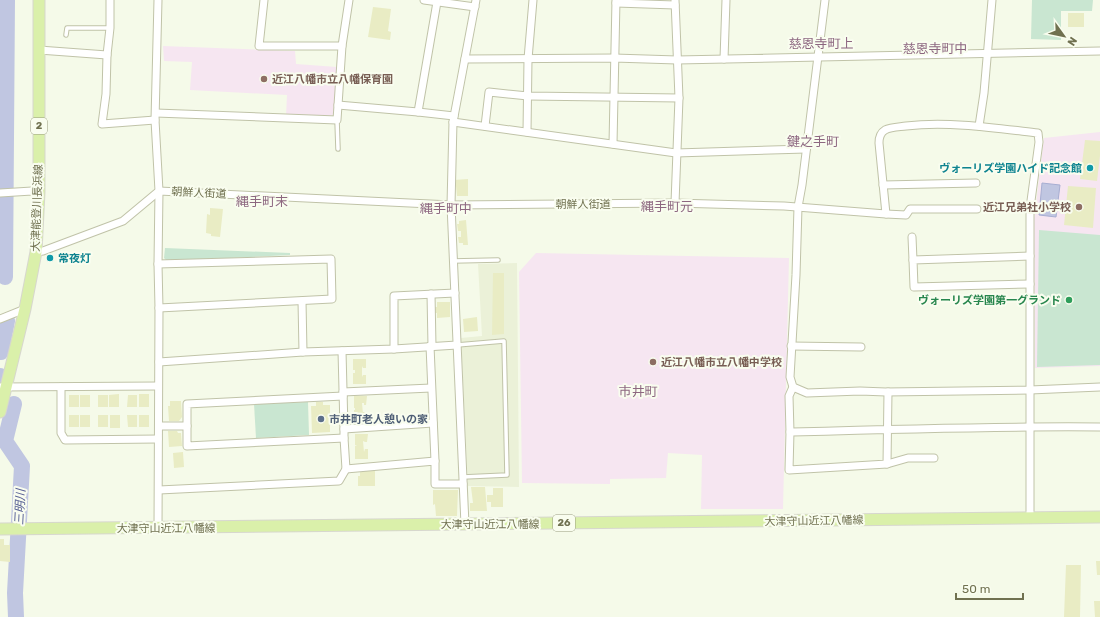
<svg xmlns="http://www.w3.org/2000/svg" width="1100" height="617" font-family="Rubik,'Noto Sans JP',sans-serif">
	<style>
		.residential { fill: #ebf1d8 }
		.education { fill: #f6e6f1 }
		.green { fill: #c9e6d1 }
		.water { fill: #c0c6e1; stroke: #a7aed2 }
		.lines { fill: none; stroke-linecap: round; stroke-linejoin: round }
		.river { stroke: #c0c6e1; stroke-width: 16 }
		.building { fill: #e9ecc4 }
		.service-casing { stroke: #c0c3a8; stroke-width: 5.5 }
		.minor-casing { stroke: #c0c3a8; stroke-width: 9 }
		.primary-casing { stroke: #d7d7ce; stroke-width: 13 }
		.service { stroke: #fff; stroke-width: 3.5 }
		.minor { stroke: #fff; stroke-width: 7 }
		.primary { stroke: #daf0aa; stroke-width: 11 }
		.education-dot { fill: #8d6e63; stroke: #f9fdef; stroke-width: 1.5 }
		.culture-dot { fill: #0f9aa8; stroke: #f9fdef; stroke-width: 1.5 }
		.leisure-dot { fill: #2e9e5b; stroke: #f9fdef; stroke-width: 1.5 }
		.service-dot { fill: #5c6f8a; stroke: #f9fdef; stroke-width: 1.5 }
		.labels { text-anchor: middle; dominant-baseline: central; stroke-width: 4; stroke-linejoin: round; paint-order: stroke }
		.shield { fill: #f9fdef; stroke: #999b80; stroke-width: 1 }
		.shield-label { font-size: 10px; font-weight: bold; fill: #707150 }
		.education-label { font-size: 11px; font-weight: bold; fill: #785e54; stroke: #f9fdef; text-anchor: start }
		.culture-label { font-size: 11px; font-weight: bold; fill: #0d838f; stroke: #f9fdef; text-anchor: end }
		.street-label { font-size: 11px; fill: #707150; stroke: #f9fdef }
		.leisure-label { font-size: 11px; font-weight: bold; fill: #27864d; stroke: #f9fdef; text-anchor: end }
		.service-label { font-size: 11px; font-weight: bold; fill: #4e5e75; stroke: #f9fdef; text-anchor: start }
		.water-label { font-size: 12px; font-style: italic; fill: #576095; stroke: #f9fdef }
		.quarter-label { font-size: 13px; fill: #8d6780; stroke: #f9fdef }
	</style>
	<rect width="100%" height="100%" fill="#f5fae9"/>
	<polygon class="residential" points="517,263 519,487 468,486 461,338 482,336 478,264"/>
	<g class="education">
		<polygon points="163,46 295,51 296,64 337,67 335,113 329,117 286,116 287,95 190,90 192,62 164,61"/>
		<polygon points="1100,132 1100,366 1035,368 1034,219 1044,138"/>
		<polygon points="536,253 789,258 783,509 701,509 702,455 668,453 666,478 610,479 610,484 522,483 519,272"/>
	</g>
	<g class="green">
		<polygon points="1032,0 1093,0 1092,11 1061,11 1061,40 1031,39"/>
		<polygon points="1039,230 1100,235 1100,365 1037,367"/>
		<polygon points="165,248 290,253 290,255 167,261 164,258"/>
		<polygon points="308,402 309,435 256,438 254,404"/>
	</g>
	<polygon class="water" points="1042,183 1060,185 1056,217 1039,215"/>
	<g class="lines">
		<g class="river">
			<polyline points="5,277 7,0"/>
			<polyline points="1,352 7,321"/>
			<polyline points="0,376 1,381"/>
			<polyline points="14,404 5,441 22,466 15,593 16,617"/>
		</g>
	</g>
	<g class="building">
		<polygon points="373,7 391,9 388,31 391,32 390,40 368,37"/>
		<rect x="1068" y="13" width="16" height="14"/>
		<polygon points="1085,140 1100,141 1100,156 1097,181 1080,179"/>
		<polygon points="468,179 468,196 457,196 456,186 455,187 454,180"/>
		<polygon points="1068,186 1096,188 1093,228 1064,225"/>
		<polygon points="210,208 223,209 220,237 211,236 211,234 206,233 207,214 210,215"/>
		<polygon points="466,220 468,245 463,245 463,243 459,243 458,237 461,237 461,231 458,231 457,224 459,224 459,221"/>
		<polygon points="493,273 504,273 504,334 492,335"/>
		<polygon points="437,302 450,302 450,317 437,318 437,313 435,313 434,307 437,307"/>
		<polygon points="477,317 478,331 464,332 463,319"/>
		<polygon points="353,359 366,359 366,368 363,368 362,366 362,377 363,375 366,375 366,384 353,384 353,373 355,373 355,370 353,370"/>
		<polygon points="119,394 119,407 109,407 109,395"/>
		<rect x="139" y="394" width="10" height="13"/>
		<rect x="69" y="395" width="10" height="12"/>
		<rect x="80" y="395" width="10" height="12"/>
		<rect x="98" y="395" width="10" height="12"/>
		<polygon points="128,395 137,395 137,407 127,407"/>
		<polygon points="354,396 367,396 366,405 364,405 364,403 362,403 363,414 363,412 366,412 367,421 354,422 354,410 355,410 355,408 354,408"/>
		<polygon points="170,401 181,401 182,417 179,421 169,421 168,406 170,406"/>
		<polygon points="316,402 323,402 323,405 330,405 330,432 312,433 311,406 316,406"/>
		<rect x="69" y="415" width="10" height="12"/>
		<rect x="80" y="415" width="10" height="12"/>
		<rect x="98" y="415" width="10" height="12"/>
		<rect x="110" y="415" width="10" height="13"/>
		<polygon points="127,415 137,415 137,427 128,427"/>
		<rect x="139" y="415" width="10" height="12"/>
		<polygon points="168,431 177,431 178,433 181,433 182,446 169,447"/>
		<polygon points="355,434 368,434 367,442 365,442 363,441 364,452 365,449 368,449 368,459 355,459 355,446 357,445 355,445"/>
		<polygon points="183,452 184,467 174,468 173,453"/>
		<polygon points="375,469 375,486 358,486 358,476 360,476 360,470"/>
		<polygon points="471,487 485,487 487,511 470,511 470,503 473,503"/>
		<polygon points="493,488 503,488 503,507 491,507 491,502 487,502 487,495 493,495"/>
		<polygon points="433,490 458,490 457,516 436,516 435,504 433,505"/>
		<polygon points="0,539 4,539 4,545 10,545 10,562 0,561"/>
		<polygon points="1096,561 1100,561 1100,575 1097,575"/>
		<polygon points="1066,565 1081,565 1080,617 1064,617"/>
		<polygon points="1094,601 1100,601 1100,617 1095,617"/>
	</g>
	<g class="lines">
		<defs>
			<g id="service">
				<polyline points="66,35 67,28 110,28"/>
				<polyline points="337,120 338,149"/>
				<polyline points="453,261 498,260"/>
				<polyline points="457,345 504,341 507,475 463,477"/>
			</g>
			<g id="minor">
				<polyline points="110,0 110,28 107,55 106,94 102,124 155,120"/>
				<polyline points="264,0 259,46 342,46"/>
				<polyline points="424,0 475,7"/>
				<polyline points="825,0 802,185 798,207 796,275 790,377 793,387 807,393 860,391 886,392 1030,390 1100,387"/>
				<polyline points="616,3 675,5"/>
				<polyline points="39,50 107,55"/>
				<polyline points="465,59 614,58 677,60 1100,51"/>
				<polyline points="724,59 726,0"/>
				<polyline points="338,105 418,112 454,116"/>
				<polyline points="418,112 437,2"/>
				<polyline points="156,113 337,120 342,46 349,0"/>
				<polyline points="453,122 676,153 806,149"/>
				<polyline points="485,126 489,92 528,96 679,98"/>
				<polyline points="979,126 984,93 992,0"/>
				<polyline points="527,132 528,59 533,0"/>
				<polyline points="613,144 616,0"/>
				<polyline points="883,185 976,183"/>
				<polyline points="0,193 32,191 39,192"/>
				<polyline points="675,203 679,98 675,0"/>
				<polyline points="886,214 906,215 910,209 977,209"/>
				<polyline points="912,237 913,260"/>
				<polyline points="36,252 43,251 123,221 159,191 155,120 158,0"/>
				<polyline points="158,264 331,259 332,299 159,308"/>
				<polyline points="1030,284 914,287 913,260 1030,256"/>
				<polyline points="431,294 432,346"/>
				<polyline points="302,301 303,352"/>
				<polyline points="0,319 25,309"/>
				<polyline points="430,346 435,461"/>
				<polyline points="791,346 861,347"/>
				<polyline points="394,349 394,296 455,293"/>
				<polyline points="159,362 303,352 394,349 457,345"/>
				<polyline points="0,387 158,386"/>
				<polyline points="61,387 61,433 65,440 158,439"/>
				<polyline points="343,392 431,388"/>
				<path d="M 888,392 L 887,464 L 789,470 L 790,432 C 894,429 997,426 1100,427"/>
				<polyline points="343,396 187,404 187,446 344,438"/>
				<polyline points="159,426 187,426"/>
				<polyline points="344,429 433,423"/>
				<polyline points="790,432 789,396 793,387"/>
				<polyline points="887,464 908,458 934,458"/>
				<polyline points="346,469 435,461 435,484 463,484"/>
				<polyline points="159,490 339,481 346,469 344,438 344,429 342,351"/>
				<polyline points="465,525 451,205 453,122 476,0"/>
				<path d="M 158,528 L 159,308 L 158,264 L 159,191 L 451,205 L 675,203 L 784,206 L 886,214 L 879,143 C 879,138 880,133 885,130 C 891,127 899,127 906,126 C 948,121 995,128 1038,133 L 1039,142 L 1030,208 L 1030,518"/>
			</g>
			<g id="primary">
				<polyline points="0,412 25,309 36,252 39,192 39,0"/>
				<polyline points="0,529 1100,517"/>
			</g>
		</defs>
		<use href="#service" class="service-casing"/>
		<use href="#minor" class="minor-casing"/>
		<use href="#primary" class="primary-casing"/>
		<use href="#service" class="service"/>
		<use href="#minor" class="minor"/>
		<use href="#primary" class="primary"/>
	</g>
	<g class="education-dot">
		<circle cx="264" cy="79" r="4"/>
		<circle cx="1079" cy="207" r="4"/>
		<circle cx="653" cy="362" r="4"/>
	</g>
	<g class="culture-dot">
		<circle cx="1090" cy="168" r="4"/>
		<circle cx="50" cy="258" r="4"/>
	</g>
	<circle class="leisure-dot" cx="1069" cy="300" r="4"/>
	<circle class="service-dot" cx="321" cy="419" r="4"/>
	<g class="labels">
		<g class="shield">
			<rect x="31" y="118" width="16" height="16" rx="3"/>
			<rect x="553" y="515" width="22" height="16" rx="3"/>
		</g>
		<g class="shield-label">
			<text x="39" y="126">2</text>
			<text x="564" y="523">26</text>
		</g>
		<g class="education-label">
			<text x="272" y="79">近江八幡市立八幡保育園</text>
			<text x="1071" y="207" text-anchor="end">近江兄弟社小学校</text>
			<text x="661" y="362">近江八幡市立八幡中学校</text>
		</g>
		<g class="culture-label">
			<text x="1082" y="168">ヴォーリズ学園ハイド記念館</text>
			<text x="58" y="258" text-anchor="start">常夜灯</text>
		</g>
		<g class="street-label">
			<text transform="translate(199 193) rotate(3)">朝鮮人街道</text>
			<text x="583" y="204">朝鮮人街道</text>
			<text transform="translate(37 208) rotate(-88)">大津能登川長浜線</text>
			<text transform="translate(814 521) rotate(-1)">大津守山近江八幡線</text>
			<text x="490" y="524">大津守山近江八幡線</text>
			<text x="166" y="528">大津守山近江八幡線</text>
		</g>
		<g class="leisure-label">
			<text x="1061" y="300">ヴォーリズ学園第一グランド</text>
		</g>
		<g class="service-label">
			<text x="329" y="419">市井町老人憩いの家</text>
		</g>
		<g class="water-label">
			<text transform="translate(20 507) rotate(-87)">三明川</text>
		</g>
		<g class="quarter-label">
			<text x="821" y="43">慈恩寺町上</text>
			<text x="935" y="48">慈恩寺町中</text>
			<text x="813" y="141">鍵之手町</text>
			<text x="262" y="201">縄手町末</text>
			<text x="667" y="206">縄手町元</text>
			<text x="446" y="208">縄手町中</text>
			<text x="638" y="391">市井町</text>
		</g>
	</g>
	<g transform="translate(1064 36) rotate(123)" stroke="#f9fdef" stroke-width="3" paint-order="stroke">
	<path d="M0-3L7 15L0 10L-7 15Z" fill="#707150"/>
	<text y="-6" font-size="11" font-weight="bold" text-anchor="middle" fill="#707150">N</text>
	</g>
	<path d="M956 593v6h67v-6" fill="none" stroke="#707150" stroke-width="2"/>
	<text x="962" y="593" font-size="12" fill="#707150" stroke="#f9fdef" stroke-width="3" paint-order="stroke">50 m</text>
</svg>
